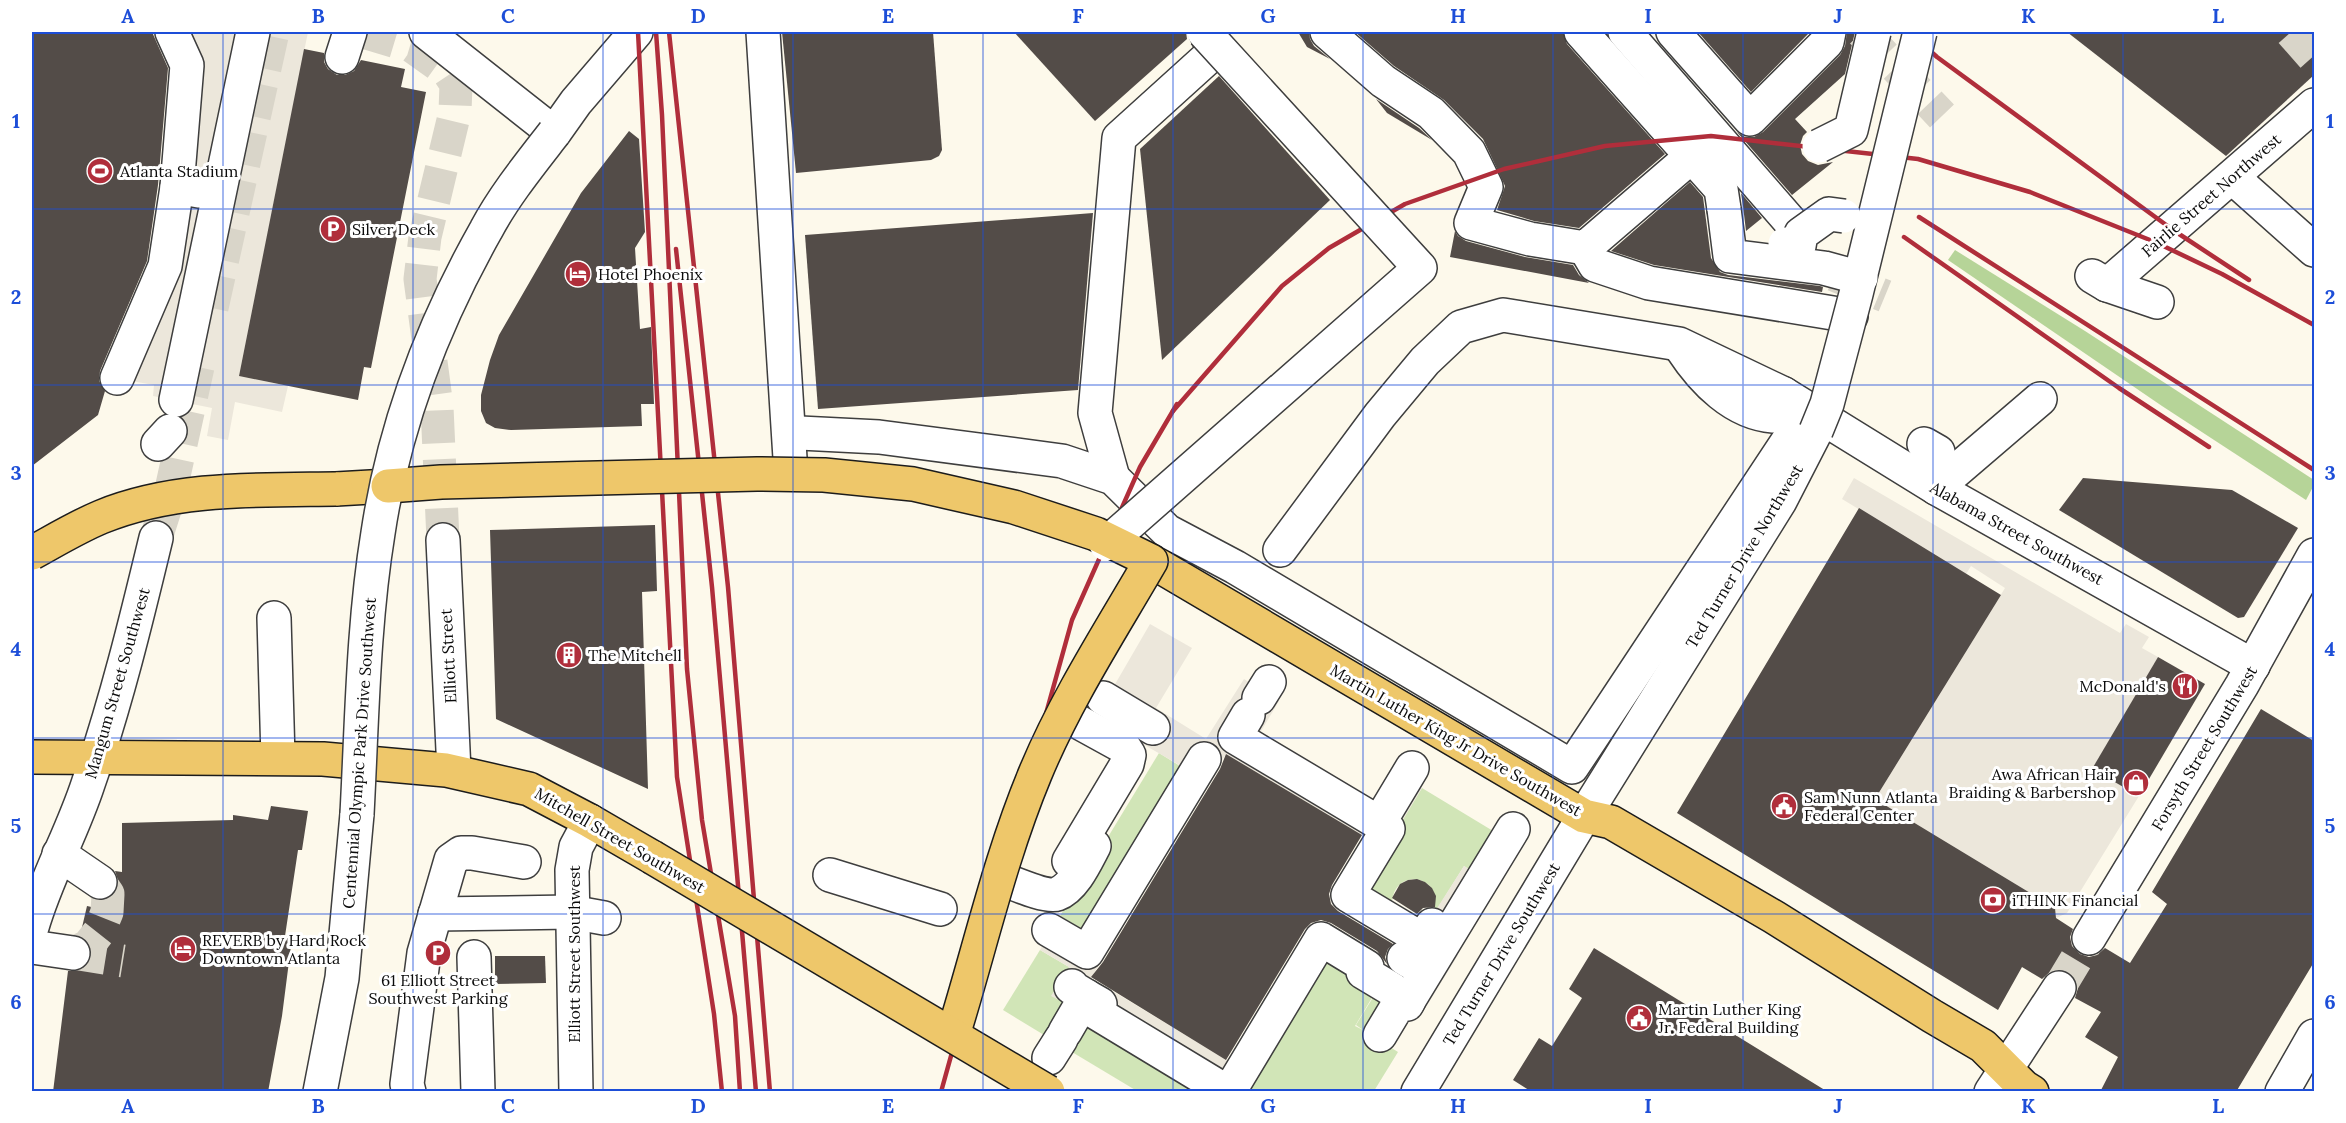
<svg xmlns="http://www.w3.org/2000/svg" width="2346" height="1123" font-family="Lora,serif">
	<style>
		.green { fill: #d1e5b7 }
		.forest { fill: #b6d498 }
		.plaza { fill: #ece7db; fill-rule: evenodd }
		.building { fill: #534c48 }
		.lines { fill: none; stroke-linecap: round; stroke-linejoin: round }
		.minor-tunnel { stroke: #d9d5c9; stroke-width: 33; stroke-dasharray: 33 16; stroke-linecap: butt }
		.minor-casing { stroke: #3e3e3e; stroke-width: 36 }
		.major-casing { stroke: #1c1c1c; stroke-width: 36 }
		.minor { stroke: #fff; stroke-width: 33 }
		.major { stroke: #eec76a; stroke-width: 33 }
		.rail { stroke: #b02e3b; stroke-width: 4.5 }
		.minor-bridge-casing { stroke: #3e3e3e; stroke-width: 36; stroke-linecap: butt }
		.major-bridge-casing { stroke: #1c1c1c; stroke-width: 36; stroke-linecap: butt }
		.minor-bridge { stroke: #fff; stroke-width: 33 }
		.major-bridge { stroke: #eec76a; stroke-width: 33 }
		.grid { fill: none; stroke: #1d4ed8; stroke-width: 1.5; stroke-opacity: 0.55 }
		.labels { text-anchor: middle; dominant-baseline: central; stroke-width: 6; stroke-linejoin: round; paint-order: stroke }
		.poi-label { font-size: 16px; fill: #0b0b0b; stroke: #fff; text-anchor: start }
		.street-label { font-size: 16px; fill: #0b0b0b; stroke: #fff }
		.neatline { fill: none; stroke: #1d4ed8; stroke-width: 2 }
		.grid-label { font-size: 20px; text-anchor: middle; font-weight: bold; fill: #1d4ed8 }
	</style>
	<rect width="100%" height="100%" fill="#fdf9eb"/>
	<g class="green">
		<polygon points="1159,753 1188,771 1089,933 1060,916"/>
		<path d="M 1422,788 L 1503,837 L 1479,876 L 1464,866 L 1434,914 L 1432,914 C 1449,875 1391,864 1392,906 L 1358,894 Z"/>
		<polygon points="1325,947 1379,986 1355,1026 1363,1030 1356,1025 1380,986 1390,992 1366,1032 1398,1052 1374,1091 1238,1092"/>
		<polygon points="1040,950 1069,967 1069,1007 1049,1038 1003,1010"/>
		<polygon points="1087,1018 1196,1091 1137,1091 1067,1049"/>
	</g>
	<polygon class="forest" points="1955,250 2085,331 2314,480 2314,485 2306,500 2162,406 1948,260"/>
	<g class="plaza">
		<polygon points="152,32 308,32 239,376 288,386 282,412 235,402 228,440 207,436 212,408 153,396 154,385 109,377 159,258 177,84"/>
		<polygon points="1854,478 2120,633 2126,624 2149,637 2142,648 2158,657 2093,769 2139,796 2067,913 2056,918 2055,908 1875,799 2005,588 1971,566 1966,574 1842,499"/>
		<path d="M 1150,624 L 1192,648 L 1156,708 L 1206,739 L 1244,679 L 1279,701 L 1260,733 L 1373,801 L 1392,769 L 1422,788 L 1358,894 L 1408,922 L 1434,913 L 1464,866 L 1479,875 L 1448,949 L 1458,955 L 1423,1012 L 1389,992 L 1325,948 L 1238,1091 L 1051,996 L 1069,967 L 1040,950 L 1060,916 L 1089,933 L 1188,770 L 1096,717 ZM 1226,754 L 1372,841 L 1333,905 L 1360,921 L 1411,947 L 1402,975 L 1394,974 L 1351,944 L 1348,935 L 1324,921 L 1235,1065 L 1091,978 Z"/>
	</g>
	<g class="building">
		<polygon points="32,32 152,32 168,68 158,185 147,261 100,371 99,381 105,391 98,415 32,466"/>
		<polygon points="782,32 933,32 942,150 939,156 931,160 796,173"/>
		<polygon points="1014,32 1186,32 1187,39 1095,121"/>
		<polygon points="1298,32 1309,32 1310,39 1314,46 1330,59 1307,47"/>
		<polygon points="1355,32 1563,32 1567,44 1665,154 1579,228 1534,221 1497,210 1505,186 1483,139 1444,100 1394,66"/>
		<polygon points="1698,32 1810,32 1751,92"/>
		<polygon points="1847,32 1855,32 1845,74 1795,119 1807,132 1803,136 1800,145 1802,154 1808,161 1818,165 1833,162 1792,195 1737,132 1745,137 1754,137 1763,132 1840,55 1845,46"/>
		<polygon points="2067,32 2314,32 2314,75 2226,156"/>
		<polygon points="304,49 324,53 324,62 328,69 337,75 345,75 354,71 361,60 405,69 401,87 426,92 371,368 364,367 358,400 239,376"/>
		<polygon points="1219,76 1330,200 1162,360 1140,149"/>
		<polygon points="1376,99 1419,128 1432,140 1387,113"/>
		<polygon points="629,131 639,139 645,232 635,248 640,329 651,327 654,404 641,404 642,426 511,430 495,428 486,423 481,411 481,395 490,360 499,335 581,193"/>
		<polygon points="1690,182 1703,197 1711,258 1720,272 1728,275 1820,286 1823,287 1822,292 1654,265 1611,251"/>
		<polygon points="1741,193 1762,218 1746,231 1743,206"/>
		<polygon points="1093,213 1078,390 818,409 805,235"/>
		<polygon points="1455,231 1458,236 1466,241 1525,257 1573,265 1579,275 1589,283 1450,257"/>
		<polygon points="2083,478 2232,490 2298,528 2244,617 2238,618 2059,510"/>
		<polygon points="1859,508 2001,595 1875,799 2055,908 2056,918 2073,929 2070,937 2072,946 2080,954 2089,957 2097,955 2105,948 2130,963 2167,904 2152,892 2261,709 2314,741 2314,962 2236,1092 2100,1092 2118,1057 2085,1037 2101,1012 2075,998 2078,988 2076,980 2069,972 2061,969 2051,971 2042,979 2022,967 1998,1010 1677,813"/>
		<polygon points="655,525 657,591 642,592 648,789 496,719 490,530"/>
		<polygon points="2158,657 2205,684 2139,796 2092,769"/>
		<polygon points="1226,754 1362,835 1332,885 1329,894 1331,904 1338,911 1393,944 1388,949 1385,957 1387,964 1377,951 1331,923 1321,920 1311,923 1305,929 1226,1060 1091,977 1103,962 1220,769"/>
		<polygon points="271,806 308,811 302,850 298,850 285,936 292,938 282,1016 268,1092 53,1092 68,971 80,970 87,965 91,956 90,946 80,936 87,906 96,908 97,900 108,899 116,892 119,883 115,871 122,872 122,823 233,820 233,815 268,820"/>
		<polygon points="1417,879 1425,882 1432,888 1436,896 1435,907 1423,908 1417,914 1392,898 1400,884 1408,880"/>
		<polygon points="1594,948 1828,1092 1532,1092 1513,1080 1539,1038 1552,1046 1582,998 1569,989"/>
		<polygon points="495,956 545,956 546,983 495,984"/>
	</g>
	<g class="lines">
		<g class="minor-tunnel">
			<polyline points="363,32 413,47 448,72 456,84 455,112 425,237 420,279 437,407 443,540"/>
			<polyline points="1862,32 1942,116"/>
			<polyline points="2291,32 2314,58"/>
			<polyline points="1834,275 1885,296"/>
			<polyline points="212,308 273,32"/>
			<polyline points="156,538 170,494 198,367"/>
			<polyline points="73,953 88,946 99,932 107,912 108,894 100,882"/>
			<polyline points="73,953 123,961"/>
			<polyline points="2059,988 2089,938"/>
		</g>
		<defs>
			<g id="minor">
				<polyline points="172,32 187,65 177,187 199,191"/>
				<polyline points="426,32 554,133 576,102 636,32"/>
				<polyline points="763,32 791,474"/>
				<polyline points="1327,32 1383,81 1431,113 1469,152 1486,187 1471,223 1530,239 1585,248 1692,156"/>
				<polyline points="1581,32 1721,189 1724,209"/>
				<polyline points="1625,32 1801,234"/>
				<polyline points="1673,32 1750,119 1827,42 1829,32"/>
				<polyline points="342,57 350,32"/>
				<polyline points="2232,177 2314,250"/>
				<polyline points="1585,248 1595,265 1649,283 1851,316"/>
				<polyline points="2092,276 2107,285 2157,302"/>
				<polyline points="2107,285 2314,105"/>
				<path d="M 1682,349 C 1703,381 1734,413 1773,416 L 1784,394"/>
				<polyline points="117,378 165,266 177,187"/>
				<polyline points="176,400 253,32"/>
				<polyline points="800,433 879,437 1062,461 1113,478 1167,531 1235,567 1572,767 1809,409"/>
				<polyline points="158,444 170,431"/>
				<polyline points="1924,444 1938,452 1932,466"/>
				<polyline points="1113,478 1095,413 1119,138 1214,52 1206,32"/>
				<polyline points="1936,488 2040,399"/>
				<polyline points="443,540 454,771"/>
				<polyline points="1280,550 1380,415 1425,361 1461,327 1503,315 1679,344 1784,394 1936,488 2253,666"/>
				<polyline points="274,618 278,758"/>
				<polyline points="1103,698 1153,728"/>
				<polyline points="1259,698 1269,682"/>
				<polyline points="1064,714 1124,747 1129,755 1127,764 1069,861"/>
				<polyline points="1248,715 1235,737 1379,823"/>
				<polyline points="1412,768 1379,823 1388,829 1348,895 1423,940 1432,925"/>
				<polyline points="59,854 100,882"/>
				<polyline points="830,875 940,909"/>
				<path d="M 999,878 C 1011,882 1046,898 1057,894 C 1074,888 1086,861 1094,846"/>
				<polyline points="435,914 571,912 604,918"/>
				<path d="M 32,927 C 46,878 72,833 88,784 C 116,703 136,621 156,538"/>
				<polyline points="1049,930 1087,952 1204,759"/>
				<polyline points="2089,938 2242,685 2314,555"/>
				<polyline points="32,947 73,953"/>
				<polyline points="474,957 478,1092"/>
				<polyline points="1404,958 1414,964"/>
				<polyline points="1086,996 1100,1004 1095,1012 1219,1087 1216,1092"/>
				<polyline points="1406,998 1409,1000 1513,829"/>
				<polyline points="1065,1032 1086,996 1071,987 1072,986"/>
				<polyline points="1380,1035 1398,1005 1407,1004 1409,1000"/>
				<polyline points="1049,1058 1061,1039"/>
				<polyline points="320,1092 342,978 357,814"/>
				<polyline points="409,1092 407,1084 424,953 451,860 461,853 472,853 524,862"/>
				<polyline points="576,1092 572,870 576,847 590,821"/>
				<polyline points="1229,1092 1321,939 1367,967 1363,972 1393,990"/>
				<polyline points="1418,1092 1584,816 1780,501 1816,431"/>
				<polyline points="1991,1092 2059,988"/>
				<polyline points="2282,1092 2314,1036"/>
			</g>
			<g id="major">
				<polyline points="336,489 388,486"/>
				<polyline points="1151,561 1584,816 1611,822 1774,917 1932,1016 1983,1046 2024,1087 2032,1092"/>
				<polyline points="32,757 323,759 446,770 529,789 590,821 652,857"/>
			</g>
		</defs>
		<use href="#minor" class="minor-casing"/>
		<use href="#major" class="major-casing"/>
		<use href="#minor" class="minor"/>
		<use href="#major" class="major"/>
		<g class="rail">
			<polyline points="638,32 677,777 714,1014 722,1092"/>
			<polyline points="656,32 662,115 687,669 702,820 735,1016 740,1092"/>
			<polyline points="669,32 728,587 770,1092"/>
			<polyline points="1909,32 1937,57 2173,230 2249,280"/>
			<polyline points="1919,217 2314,470"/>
			<polyline points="1904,237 2119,388 2209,447"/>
			<polyline points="676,249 712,587 756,1092"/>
			<polyline points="1173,411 1282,286 1329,248 1405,204 1504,169 1605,146 1711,136 1918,159 2030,192 2155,242 2222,274 2314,325"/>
			<polyline points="941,1092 1072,620 1140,467 1177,404"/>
		</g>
		<defs>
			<g id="minor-bridge">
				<polyline points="1819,146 1851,130 1874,32"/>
				<polyline points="1724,209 1730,256 1824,268 1861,278"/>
				<polyline points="1785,244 1799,246 1801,234 1829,214 1844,216"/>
				<polyline points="1816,431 1827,404 1856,294 1920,32"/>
				<polyline points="1106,544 1420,268 1204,32"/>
				<path d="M 357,814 C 362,721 363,625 378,533 C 394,426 433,324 486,230 C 504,196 530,164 554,133"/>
			</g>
			<g id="major-bridge">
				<path d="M 388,486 L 441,482 L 757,474 L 824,475 L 913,484 L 1014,507 L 1096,534 L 1151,561 C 1111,630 1066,699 1035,774 C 1000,858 980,948 953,1035"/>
				<path d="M 32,553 C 54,541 77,527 101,517 C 174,487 257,490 336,489"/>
				<polyline points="652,857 1048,1092"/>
			</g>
		</defs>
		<use href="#minor-bridge" class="minor-bridge-casing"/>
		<use href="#major-bridge" class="major-bridge-casing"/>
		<use href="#minor-bridge" class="minor-bridge"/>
		<use href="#major-bridge" class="major-bridge"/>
	</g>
	<path class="grid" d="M 223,32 L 223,1092M 413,32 L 413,1092M 603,32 L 603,1092M 793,32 L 793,1092M 983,32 L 983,1092M 1173,32 L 1173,1092M 1363,32 L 1363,1092M 1553,32 L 1553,1092M 1743,32 L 1743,1092M 1933,32 L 1933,1092M 2123,32 L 2123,1092M 32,209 L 2314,209M 32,385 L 2314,385M 32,562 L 2314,562M 32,738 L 2314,738M 32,914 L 2314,914"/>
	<defs>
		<symbol id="stadium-disc" viewBox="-11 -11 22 22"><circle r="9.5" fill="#b02e3b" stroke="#fff"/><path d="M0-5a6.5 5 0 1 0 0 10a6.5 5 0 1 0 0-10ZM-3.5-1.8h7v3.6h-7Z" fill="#fff"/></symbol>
		<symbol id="parking-disc" viewBox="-11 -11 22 22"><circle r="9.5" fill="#b02e3b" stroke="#fff"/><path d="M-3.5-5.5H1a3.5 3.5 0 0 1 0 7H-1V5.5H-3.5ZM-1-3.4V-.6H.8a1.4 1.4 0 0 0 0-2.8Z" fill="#fff"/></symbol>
		<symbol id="hotel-disc" viewBox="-11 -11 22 22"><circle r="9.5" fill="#b02e3b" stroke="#fff"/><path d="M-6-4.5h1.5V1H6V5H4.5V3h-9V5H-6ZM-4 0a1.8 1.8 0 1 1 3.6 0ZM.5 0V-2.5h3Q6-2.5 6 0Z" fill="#fff"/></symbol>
		<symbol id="building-disc" viewBox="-11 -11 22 22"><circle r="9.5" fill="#b02e3b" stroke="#fff"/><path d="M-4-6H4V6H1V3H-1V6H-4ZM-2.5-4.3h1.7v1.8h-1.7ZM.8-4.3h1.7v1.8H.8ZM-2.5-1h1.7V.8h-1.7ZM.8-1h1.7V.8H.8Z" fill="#fff"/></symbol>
		<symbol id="restaurant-disc" viewBox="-11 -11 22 22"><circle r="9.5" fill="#b02e3b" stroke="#fff"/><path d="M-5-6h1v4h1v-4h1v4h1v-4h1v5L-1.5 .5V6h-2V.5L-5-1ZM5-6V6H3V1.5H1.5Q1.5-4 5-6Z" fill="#fff"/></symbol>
		<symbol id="shop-disc" viewBox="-11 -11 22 22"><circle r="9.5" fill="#b02e3b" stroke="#fff"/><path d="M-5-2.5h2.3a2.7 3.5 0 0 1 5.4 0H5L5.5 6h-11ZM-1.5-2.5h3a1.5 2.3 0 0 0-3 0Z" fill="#fff"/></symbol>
		<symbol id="civic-disc" viewBox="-11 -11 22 22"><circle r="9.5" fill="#b02e3b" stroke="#fff"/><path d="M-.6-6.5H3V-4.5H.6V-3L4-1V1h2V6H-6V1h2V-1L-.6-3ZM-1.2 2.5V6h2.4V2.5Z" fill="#fff"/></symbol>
		<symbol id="bank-disc" viewBox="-11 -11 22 22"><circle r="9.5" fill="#b02e3b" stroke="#fff"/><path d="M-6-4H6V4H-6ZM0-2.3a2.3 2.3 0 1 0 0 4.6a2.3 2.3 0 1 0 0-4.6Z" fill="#fff"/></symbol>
	</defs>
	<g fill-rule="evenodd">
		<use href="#stadium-disc" x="85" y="156" width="30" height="30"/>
		<use href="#parking-disc" x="318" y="214" width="30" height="30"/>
		<use href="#hotel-disc" x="563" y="259" width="30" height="30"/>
		<use href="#building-disc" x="554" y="640" width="30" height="30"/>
		<use href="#restaurant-disc" x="2170" y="671" width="30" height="30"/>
		<use href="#shop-disc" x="2121" y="768" width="30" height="30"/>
		<use href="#civic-disc" x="1769" y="791" width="30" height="30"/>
		<use href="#bank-disc" x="1978" y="885" width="30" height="30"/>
		<use href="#hotel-disc" x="168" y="934" width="30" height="30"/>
		<use href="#parking-disc" x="423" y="938" width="30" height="30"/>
		<use href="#civic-disc" x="1624" y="1003" width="30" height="30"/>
	</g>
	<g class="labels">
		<g class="poi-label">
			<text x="120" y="171">Atlanta Stadium</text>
			<text x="352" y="229">Silver Deck</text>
			<text x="598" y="274">Hotel Phoenix</text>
			<text x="588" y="655">The Mitchell</text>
			<text x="2166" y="686" text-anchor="end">McDonald's</text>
			<text x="2116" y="774" text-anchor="end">Awa African Hair<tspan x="2116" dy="18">Braiding &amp; Barbershop</tspan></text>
			<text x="1804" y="797">Sam Nunn Atlanta<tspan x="1804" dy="18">Federal Center</tspan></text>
			<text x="2012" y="900">iTHINK Financial</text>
			<text x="202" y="940">REVERB by Hard Rock<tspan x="202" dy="18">Downtown Atlanta</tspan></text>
			<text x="438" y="980" text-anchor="middle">61 Elliott Street<tspan x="438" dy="18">Southwest Parking</tspan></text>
			<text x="1658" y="1009">Martin Luther King<tspan x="1658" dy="18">Jr. Federal Building</tspan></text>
		</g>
		<g class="street-label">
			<text transform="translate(2211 195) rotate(-41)">Fairlie Street Northwest</text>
			<text transform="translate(2017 533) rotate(29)">Alabama Street Southwest</text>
			<text transform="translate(1744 556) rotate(-59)">Ted Turner Drive Northwest</text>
			<text transform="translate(448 656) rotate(-93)">Elliott Street</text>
			<text transform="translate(117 683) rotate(-74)">Mangum Street Southwest</text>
			<text transform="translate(1456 740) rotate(30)">Martin Luther King Jr Drive Southwest</text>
			<text transform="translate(2204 748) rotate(-59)">Forsyth Street Southwest</text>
			<text transform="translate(359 753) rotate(-86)">Centennial Olympic Park Drive Southwest</text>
			<text transform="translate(620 840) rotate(30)">Mitchell Street Southwest</text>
			<text transform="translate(574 954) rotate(-90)">Elliott Street Southwest</text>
			<text transform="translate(1501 954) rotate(-59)">Ted Turner Drive Southwest</text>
		</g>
	</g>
	<rect width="2346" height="1123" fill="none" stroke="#ffffff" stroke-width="66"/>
	<rect x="33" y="33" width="2280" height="1057" class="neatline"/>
	<g class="grid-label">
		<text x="128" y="23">A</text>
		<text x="318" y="23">B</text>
		<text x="508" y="23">C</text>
		<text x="698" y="23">D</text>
		<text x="888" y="23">E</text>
		<text x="1078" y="23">F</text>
		<text x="1268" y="23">G</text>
		<text x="1458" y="23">H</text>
		<text x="1648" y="23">I</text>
		<text x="1838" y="23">J</text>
		<text x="2028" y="23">K</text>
		<text x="2218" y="23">L</text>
		<text x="16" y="128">1</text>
		<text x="2330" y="128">1</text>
		<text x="16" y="304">2</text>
		<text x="2330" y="304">2</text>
		<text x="16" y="480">3</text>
		<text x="2330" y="480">3</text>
		<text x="16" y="656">4</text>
		<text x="2330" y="656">4</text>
		<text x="16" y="833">5</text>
		<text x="2330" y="833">5</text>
		<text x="16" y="1009">6</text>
		<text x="2330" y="1009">6</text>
		<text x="128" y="1113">A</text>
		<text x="318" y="1113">B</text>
		<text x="508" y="1113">C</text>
		<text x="698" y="1113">D</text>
		<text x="888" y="1113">E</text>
		<text x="1078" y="1113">F</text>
		<text x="1268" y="1113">G</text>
		<text x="1458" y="1113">H</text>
		<text x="1648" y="1113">I</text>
		<text x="1838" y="1113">J</text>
		<text x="2028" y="1113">K</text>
		<text x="2218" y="1113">L</text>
	</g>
</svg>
